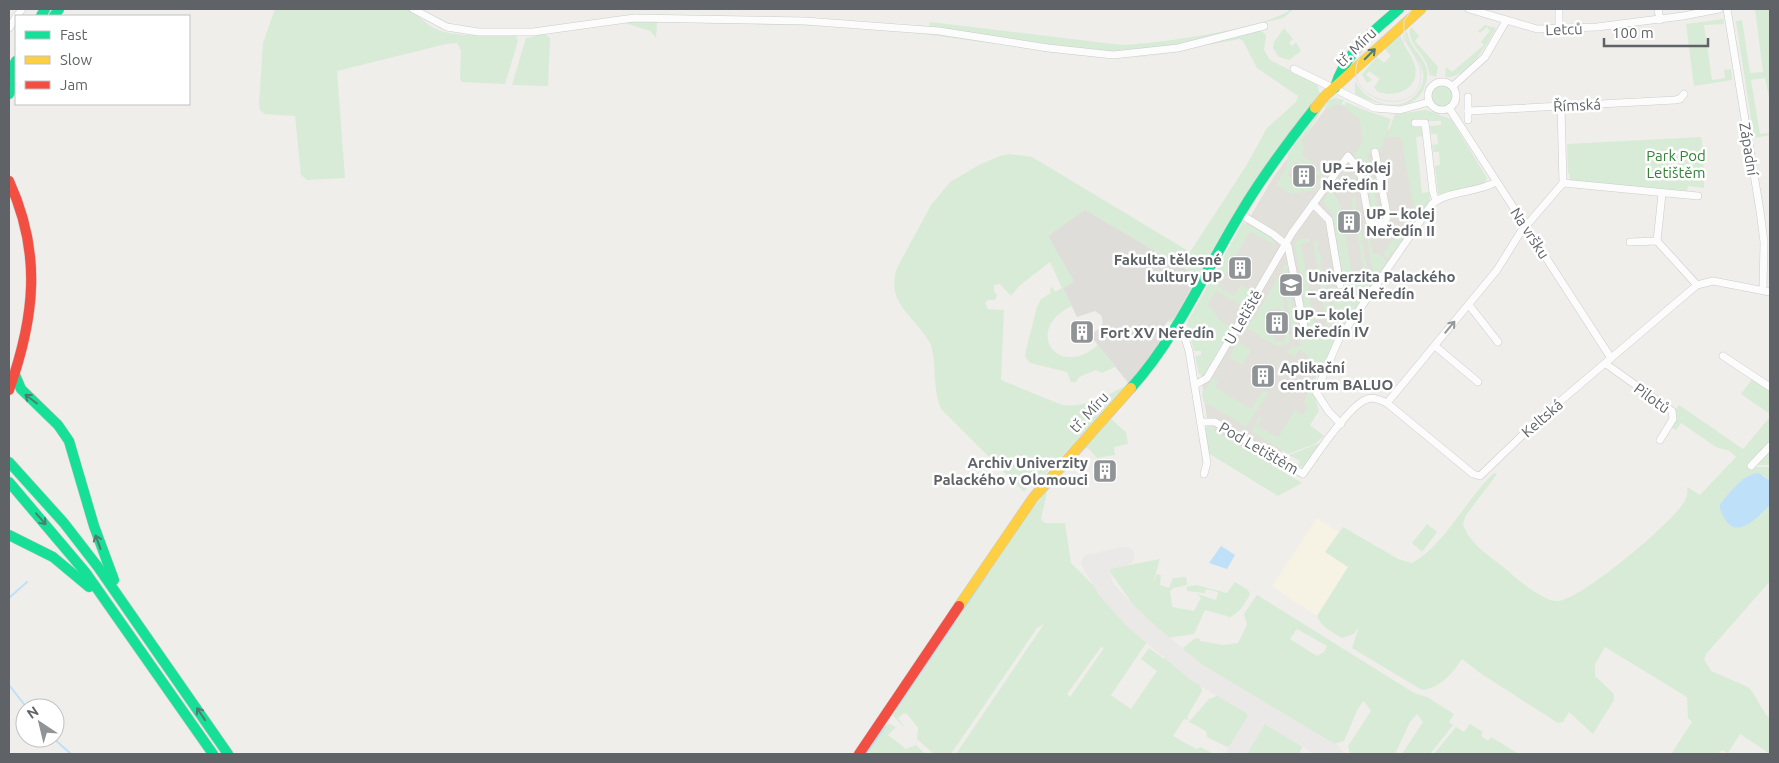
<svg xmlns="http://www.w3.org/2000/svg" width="1779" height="763" font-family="Ubuntu,sans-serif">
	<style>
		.commercial { fill: #f7f3e4 }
		.industrial { fill: #dfddda }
		.education { fill: #e2e0da }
		.green { fill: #d8ebd6; fill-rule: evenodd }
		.water { fill: #bfe0f9 }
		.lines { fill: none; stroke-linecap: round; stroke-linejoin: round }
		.stream { stroke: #bfe0f9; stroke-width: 2 }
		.taxiway { stroke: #eae9e7; stroke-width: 19 }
		.street-casing { stroke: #cbcccc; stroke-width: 8 }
		.fast-casing { stroke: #cacacb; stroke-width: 11 }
		.slow-casing { stroke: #cacacb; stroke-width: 11 }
		.jam-casing { stroke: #cacacb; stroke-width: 11 }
		.street { stroke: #fdfcfc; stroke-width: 7 }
		.fast { stroke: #16e098; stroke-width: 10 }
		.slow { stroke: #ffcf43; stroke-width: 10 }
		.jam { stroke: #f24e42; stroke-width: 10 }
		.tram { stroke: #e4e4e4; stroke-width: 1 }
		.oneway { stroke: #507c72 }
		.oneway2 { stroke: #96999c }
		.labels { text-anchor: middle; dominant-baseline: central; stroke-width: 5; stroke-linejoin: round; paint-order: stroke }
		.street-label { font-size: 15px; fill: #5f6368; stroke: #fff }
		.park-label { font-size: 15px; fill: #348238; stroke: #fff }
		.poi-label { font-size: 15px; font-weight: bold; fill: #5f6368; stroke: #fff; text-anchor: start }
	</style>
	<rect width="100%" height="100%" fill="#efeeea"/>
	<polygon class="commercial" points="1317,518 1339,532 1326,552 1348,567 1317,616 1272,586"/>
	<polygon class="industrial" points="1084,209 1198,276 1175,317 1167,322 1163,329 1163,339 1129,384 1090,335 1100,328 1103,322 1101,315 1095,311 1077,317 1063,288 1073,282 1048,236"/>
	<polygon class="education" points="1333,99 1415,145 1422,212 1335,339 1310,389 1305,403 1308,409 1269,472 1209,435 1200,367 1202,360 1196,309 1274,176"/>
	<g class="green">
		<path d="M 275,9 L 408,9 C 416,14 422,20 429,25 C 447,39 493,35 516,35 L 518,41 L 505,84 L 462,82 L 460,79 L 461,51 L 457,43 L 446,44 L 337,71 L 345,178 L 307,180 L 301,175 L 295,116 L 265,114 L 260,110 L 259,103 L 263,43 Z"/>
		<path d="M 1291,9 L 1294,9 L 1283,18 L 1181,44 L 1130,52 L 1094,52 L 929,28 L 930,22 L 1122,45 C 1153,44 1270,28 1291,9 Z"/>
		<polygon points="1755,9 1770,9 1770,102 1765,78 1751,80 1760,134 1770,133 1770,135 1754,138 1736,21 1742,20 1750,73 1763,72"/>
		<polygon points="1723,19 1724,24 1704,25 1712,80 1725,78 1724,70 1731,69 1732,80 1694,86 1686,24"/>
		<path d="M 654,20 C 741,21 828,23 914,31 C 987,38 1061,61 1135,57 C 1177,55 1220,41 1260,30 L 1266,35 L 1264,50 L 1270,60 L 1317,84 L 1320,94 L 1264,169 L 1238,210 L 1174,322 L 1167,322 L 1175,317 L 1198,276 L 1085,210 L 1048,236 L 1074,281 L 1063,288 L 1072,306 C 1023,328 1056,381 1098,345 L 1115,367 L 1102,373 L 1096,370 L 1079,377 L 1076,382 L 1071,382 L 1067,372 L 1030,363 L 1025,357 L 1026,350 L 1037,307 L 1041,299 L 1051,293 L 1050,289 L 1052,287 L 1055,292 L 1062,288 L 1050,262 L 1019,286 L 1011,296 L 1000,284 L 994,285 L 994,291 L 997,295 L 995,300 L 988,300 L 985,303 L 988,309 L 1004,310 L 1001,380 L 1062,405 C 1087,408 1107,395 1129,384 L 1035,485 L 1029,485 L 1024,492 L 941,409 C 932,388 937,366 931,345 C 916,316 883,303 898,266 L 931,205 L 950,182 L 981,164 L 1000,156 L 1010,154 L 1032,157 L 1190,252 L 1246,166 L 1267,128 L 1296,102 L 1298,96 L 1257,68 L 1243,41 L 1240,39 L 1143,57 L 1094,57 L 901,31 L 828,26 L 657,22 L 656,38 L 650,31 L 622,22 Z"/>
		<path d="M 1485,25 L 1496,28 C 1488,44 1466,80 1445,77 L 1446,67 L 1452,72 L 1484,45 L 1481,42 L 1490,31 L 1487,27 L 1480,33 L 1478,31 Z"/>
		<path d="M 1411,27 L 1419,36 L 1415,41 L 1438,67 L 1436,77 L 1430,75 C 1428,70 1427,64 1425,60 C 1419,50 1406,39 1411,27 Z"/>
		<polygon points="1284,28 1293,39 1289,43 1292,46 1296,42 1301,51 1289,60 1279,57 1273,48 1274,42"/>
		<path d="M 1406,30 C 1408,34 1408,37 1410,41 C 1414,50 1423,57 1426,67 C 1428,73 1427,80 1425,86 C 1414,116 1376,105 1355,94 L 1355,81 C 1367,106 1407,116 1421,87 C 1433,65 1400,49 1406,30 Z"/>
		<polygon points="545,34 550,38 548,86 512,85 526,38"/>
		<path d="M 1400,34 C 1403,46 1412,55 1415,66 C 1420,89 1396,98 1378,92 L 1374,87 L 1380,79 L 1369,71 L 1366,75 L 1372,80 L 1367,83 L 1362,74 L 1377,57 L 1384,63 L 1391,56 L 1384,48 Z"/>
		<circle cx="1442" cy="96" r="11"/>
		<polygon points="1335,98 1344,100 1341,105 1333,105 1329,109 1324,107 1302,140 1304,150 1301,155 1314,163 1313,166 1297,158 1312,167 1313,170 1314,168 1322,173 1323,178 1315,191 1304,191 1302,188 1304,185 1313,190 1321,177 1295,162 1287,175 1300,183 1299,186 1302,192 1291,194 1276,184 1286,168 1288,154 1325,104 1327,107 1327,101"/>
		<polygon points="1346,102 1364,110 1391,119 1381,149 1367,153 1378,210 1383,209 1383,216 1379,220 1372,219 1362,169 1354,155 1363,141 1359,117 1354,116 1344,106"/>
		<polygon points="1426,110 1451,119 1487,178 1484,185 1441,195 1438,193 1435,166 1440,165 1439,152 1433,152 1432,145 1438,144 1437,134 1431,134 1430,126 1441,125 1441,121 1415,121 1421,127 1423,136 1416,137 1422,193 1429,192 1430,202 1406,237 1388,259 1383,254 1390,243 1399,234 1392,229 1412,225 1416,219 1401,137 1386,137 1395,114"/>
		<polygon points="1701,137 1703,149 1704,188 1688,186 1687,191 1571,181 1568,171 1567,144"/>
		<polygon points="1336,183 1333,192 1339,202 1352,273 1364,271 1351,200 1354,197 1356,198 1356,210 1363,240 1361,241 1364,246 1364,256 1368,270 1361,279 1344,283 1333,217 1323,201"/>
		<polygon points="1366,220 1373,253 1379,254 1387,262 1335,339 1318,377 1312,367 1305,363 1309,356 1299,350 1295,357 1287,352 1291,347 1301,346 1300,339 1294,339 1293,332 1301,330 1302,334 1326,330 1336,323 1332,287 1360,282 1372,270 1364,221"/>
		<polygon points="1243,222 1269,236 1275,245 1250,232 1218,287 1234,296 1241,285 1252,291 1243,306 1216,291 1207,305 1214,311 1218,318 1233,329 1209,371 1203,375 1199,374 1195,356 1201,355 1201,351 1194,351 1187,325 1188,321"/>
		<path d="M 1309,238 L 1309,242 L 1301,244 L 1315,328 L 1327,326 L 1313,242 L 1319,241 L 1317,248 C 1318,254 1324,256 1320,264 C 1322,272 1327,269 1323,281 L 1326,285 L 1326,297 L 1331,309 L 1329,313 L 1333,323 L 1326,328 L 1309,331 L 1295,245 L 1297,240 Z"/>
		<polygon points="1287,263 1289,268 1286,269 1296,329 1292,330 1282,270"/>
		<path d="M 1279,276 L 1290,340 L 1288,344 L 1277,346 L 1246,328 L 1257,314 ZM 1280,308 L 1286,340 L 1275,342 L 1268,310 Z"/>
		<polygon points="1238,342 1251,350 1242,365 1229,357"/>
		<polygon points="1213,378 1219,381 1215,387 1251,409 1263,390 1268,393 1246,427 1203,401 1202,393"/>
		<polygon points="1753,378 1770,389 1770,414 1741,394"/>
		<polygon points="1310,389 1313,390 1319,411 1310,425 1324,436 1315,444 1288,454 1252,432 1259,416 1262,418 1257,426 1278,438 1295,410 1303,415 1307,409 1304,402"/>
		<path d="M 1679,405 L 1743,449 L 1770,417 L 1770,465 L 1751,465 L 1752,467 L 1770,467 L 1770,481 L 1763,475 L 1740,482 L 1720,504 L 1720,509 L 1760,515 L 1770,505 L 1770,581 L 1707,653 L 1704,659 L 1711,671 L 1748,687 C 1757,696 1761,710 1770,719 L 1770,754 L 1740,734 L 1728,753 L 1722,750 L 1718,754 L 1671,754 L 1692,722 L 1688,718 L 1687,697 L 1605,647 L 1595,664 L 1595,676 L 1614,694 L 1614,700 L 1593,734 L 1569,712 L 1563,722 L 1558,723 L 1480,673 L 1462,659 C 1452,674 1440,688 1422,690 L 1352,648 L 1359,626 L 1354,634 L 1342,638 C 1332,632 1321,627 1317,616 L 1348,567 L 1325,552 L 1343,527 L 1398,559 L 1412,563 C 1443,547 1467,498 1494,473 L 1497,474 L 1466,515 L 1463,524 C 1469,543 1487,554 1502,566 C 1514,576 1543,603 1559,601 C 1584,597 1671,524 1684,502 C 1687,497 1688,493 1687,487 L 1700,495 L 1736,457 L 1730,451 L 1716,447 L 1681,423 L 1676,430 L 1671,427 L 1674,411 Z"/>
		<path d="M 1111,419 L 1126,432 L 1128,444 L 1114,447 L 1115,455 L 1097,458 L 1088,448 L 1086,448 L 1047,492 L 1041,519 L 1045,523 L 1065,523 L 1071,563 L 1132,624 L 1149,639 L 1111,695 L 1131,709 L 1157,671 L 1141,659 L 1149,648 L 1164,659 L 1167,656 L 1156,646 L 1158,646 L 1198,679 L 1202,691 L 1187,717 L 1189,720 L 1184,719 L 1173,736 L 1196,749 L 1201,747 L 1214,754 L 956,754 L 1044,624 L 1037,628 L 951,754 L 934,754 L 917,739 L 918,728 L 908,715 L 904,713 L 898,718 L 905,728 L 893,716 L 893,710 L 1034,501 L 1037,503 L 1062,471 ZM 1101,647 L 1104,648 L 1070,697 L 1067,694 Z"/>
		<polygon points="1212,424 1215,426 1213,430 1302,483 1278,496 1208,453 1205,429 1208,425"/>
		<polygon points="1320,443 1304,466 1297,468 1300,461 1289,455"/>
		<polygon points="1427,524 1437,532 1422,552 1412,543"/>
		<path d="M 1160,559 L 1153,583 L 1157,574 L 1161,575 L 1160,585 L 1169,588 L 1173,578 L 1186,577 L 1187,585 L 1173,588 L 1170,591 L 1172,607 L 1194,611 L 1201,598 L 1197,594 L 1216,600 L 1218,592 L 1206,589 L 1205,593 L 1187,591 L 1187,587 L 1196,585 L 1227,593 L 1235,582 L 1248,590 L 1250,594 C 1245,604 1240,612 1230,617 L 1205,610 L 1194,634 L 1167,638 L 1134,606 L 1108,569 Z"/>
		<path d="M 1257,595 L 1414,693 L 1427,697 L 1454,714 L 1449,722 L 1453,725 L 1430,754 L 1402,754 L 1423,722 L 1417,714 L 1410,722 L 1395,754 L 1350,754 L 1348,746 L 1371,711 L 1364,701 C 1356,707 1350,730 1344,741 L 1328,746 L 1206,675 L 1185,657 L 1183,648 L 1194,639 L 1199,638 L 1200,641 L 1224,645 L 1238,643 L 1247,625 L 1244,614 ZM 1297,629 L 1327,646 L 1324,652 L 1317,656 L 1290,639 Z"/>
		<polygon points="1223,694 1249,708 1249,721 1235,745 1227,747 1207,737 1206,731 1189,722 1209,699"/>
		<polygon points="1267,719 1305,741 1299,754 1244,754 1259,727"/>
		<polygon points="890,724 896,727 888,735 906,749 916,745 925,754 863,754 885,725"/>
		<polygon points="1470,724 1483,732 1481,736 1488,741 1491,737 1519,754 1434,754 1456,727 1464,732"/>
	</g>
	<g class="water">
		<path d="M 1759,473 L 1770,481 L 1770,505 C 1760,515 1737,541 1725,519 C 1722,514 1719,510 1720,504 C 1731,492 1742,474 1759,473 Z"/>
		<polygon points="1221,546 1235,555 1227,569 1209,563"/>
	</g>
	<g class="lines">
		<g class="stream">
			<polyline points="9,598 27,582"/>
			<polyline points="963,610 987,574"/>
			<polyline points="9,685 27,708"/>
			<polyline points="896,709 955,622"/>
			<polyline points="53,738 71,754"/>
			<polyline points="866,754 885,727"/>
		</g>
		<g class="taxiway">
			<polyline points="1091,563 1107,590 1133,619 1196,672 1333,754"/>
			<polyline points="1103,583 1100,568 1102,561 1125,556"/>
			<polyline points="1236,754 1257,719 1258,714 1255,709"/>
		</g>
		<defs>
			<g id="street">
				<polyline points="413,9 447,27 478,32 533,32 634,18 805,21 939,31 1048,48 1113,55 1178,48 1264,26"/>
				<polyline points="1469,9 1537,29 1597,27 1683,16 1719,9"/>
				<polyline points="1559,9 1559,29"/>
				<polyline points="1658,9 1660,20"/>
				<polyline points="1727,9 1760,211 1764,242 1763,290"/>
				<polyline points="17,16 22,9"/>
				<polyline points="9,28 16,17"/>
				<polyline points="1294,69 1374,108 1400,110 1429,102"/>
				<circle cx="1442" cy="96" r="14"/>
				<polyline points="1453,86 1485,57 1506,21"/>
				<polyline points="1468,97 1468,120"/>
				<polyline points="1561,106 1563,183"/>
				<polyline points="1449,108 1611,358"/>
				<polyline points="1468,111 1675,100 1680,99 1684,94"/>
				<polyline points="1415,123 1425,123 1433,192 1436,201"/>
				<polyline points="1662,194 1657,241 1697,285"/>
				<polyline points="1313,204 1329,220 1340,285"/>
				<polyline points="1240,214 1273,234 1288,246 1305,332"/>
				<polyline points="1630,242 1657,241"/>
				<polyline points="1469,305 1498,342"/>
				<polyline points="1176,329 1184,335 1189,351 1207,463 1204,474"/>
				<polyline points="1435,346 1478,382"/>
				<polyline points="1723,356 1770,387"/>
				<polyline points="1606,364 1672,411 1673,419 1660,440"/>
				<polyline points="1195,385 1207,378 1292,233 1348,156 1360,171 1369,221 1374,225 1386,222 1387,214 1375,152"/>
				<polyline points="1387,403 1497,270 1520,233 1563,183 1698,196"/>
				<path d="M 1201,422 L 1215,422 L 1303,474 C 1314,458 1348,407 1365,400 C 1373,396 1380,400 1387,403 L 1473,474 L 1480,476 L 1537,421 L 1697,285 L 1713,281 L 1770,292"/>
				<path d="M 1341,424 L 1329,412 L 1316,392 L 1339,339 L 1432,204 C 1450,190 1477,193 1496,182"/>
				<polyline points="1751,466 1770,446"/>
			</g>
			<g id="fast">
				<polyline points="41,16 45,9"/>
				<polyline points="54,16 59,9"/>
				<polyline points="9,75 16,61"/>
				<path d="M 1335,88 C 1344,53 1373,32 1399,9"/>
				<polyline points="9,94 16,80"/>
				<polyline points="15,375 21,389 58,425 69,441 94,526 114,580"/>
				<path d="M 1131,388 C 1177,337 1204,273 1240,214 C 1262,177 1288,142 1315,108"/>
				<polyline points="9,462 64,523 98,567 228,754"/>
				<polyline points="9,482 86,573 213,754"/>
				<polyline points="9,535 53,557 89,587"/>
			</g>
			<g id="slow">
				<polyline points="1315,108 1325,96 1421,9"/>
				<polyline points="959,606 1033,498 1131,388"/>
			</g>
			<g id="jam">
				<path d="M 9,181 C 42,253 35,317 9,390"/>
				<polyline points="859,754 959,606"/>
			</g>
		</defs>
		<use href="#street" class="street-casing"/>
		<use href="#fast" class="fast-casing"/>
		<use href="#slow" class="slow-casing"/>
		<use href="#jam" class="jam-casing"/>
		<use href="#street" class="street"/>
		<use href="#fast" class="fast"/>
		<use href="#slow" class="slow"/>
		<use href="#jam" class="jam"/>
		<g class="tram">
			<path d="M 1403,35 C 1408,49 1422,61 1421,77 C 1418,121 1339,100 1359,58 C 1366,42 1394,22 1407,9"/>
			<polyline points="1404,42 1404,21 1412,9"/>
		</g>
	</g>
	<defs><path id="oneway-shaft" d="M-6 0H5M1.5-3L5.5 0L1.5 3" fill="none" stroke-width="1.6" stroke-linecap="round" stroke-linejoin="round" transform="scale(1.25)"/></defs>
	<g class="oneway">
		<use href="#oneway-shaft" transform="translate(1370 54) rotate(-45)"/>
		<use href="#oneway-shaft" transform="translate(31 399) rotate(-143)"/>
		<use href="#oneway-shaft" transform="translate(41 519) rotate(49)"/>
		<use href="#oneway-shaft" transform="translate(98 542) rotate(-110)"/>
		<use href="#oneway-shaft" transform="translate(201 714) rotate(-124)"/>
	</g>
	<use class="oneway2" href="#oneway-shaft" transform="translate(1450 327) rotate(-50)"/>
	<defs>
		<symbol id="building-square" viewBox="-11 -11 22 22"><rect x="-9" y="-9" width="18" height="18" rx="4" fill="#919496" stroke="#fff"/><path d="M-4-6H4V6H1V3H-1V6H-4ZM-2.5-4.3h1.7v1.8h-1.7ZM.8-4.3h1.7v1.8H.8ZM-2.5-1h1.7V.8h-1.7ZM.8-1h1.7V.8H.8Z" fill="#fff"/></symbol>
		<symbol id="university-square" viewBox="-11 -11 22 22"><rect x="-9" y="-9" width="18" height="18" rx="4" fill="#919496" stroke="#fff"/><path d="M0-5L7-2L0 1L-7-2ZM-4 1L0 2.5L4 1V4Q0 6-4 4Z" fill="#fff"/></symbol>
	</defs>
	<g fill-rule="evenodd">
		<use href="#building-square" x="1290" y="162" width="28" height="28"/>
		<use href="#building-square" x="1335" y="208" width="28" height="28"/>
		<use href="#building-square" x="1226" y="254" width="28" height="28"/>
		<use href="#university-square" x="1277" y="271" width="28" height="28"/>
		<use href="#building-square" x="1263" y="309" width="28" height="28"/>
		<use href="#building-square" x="1068" y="318" width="28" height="28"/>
		<use href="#building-square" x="1249" y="362" width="28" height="28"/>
		<use href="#building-square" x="1091" y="457" width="28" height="28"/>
	</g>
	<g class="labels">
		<g class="street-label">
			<text transform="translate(1564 29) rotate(-2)">Letců</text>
			<text transform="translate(1356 47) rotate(-44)">tř. Míru</text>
			<text transform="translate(1577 105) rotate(-3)">Římská</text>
			<text transform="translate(1749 149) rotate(81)">Západní</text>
			<text transform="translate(1530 233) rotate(57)">Na vršku</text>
			<text transform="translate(1243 317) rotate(-60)">U Letiště</text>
			<text transform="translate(1652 398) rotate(36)">Pilotů</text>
			<text transform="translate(1089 412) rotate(-47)">tř. Míru</text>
			<text transform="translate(1542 418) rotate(-41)">Keltská</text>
			<text transform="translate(1259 448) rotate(30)">Pod Letištěm</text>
		</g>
		<g class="park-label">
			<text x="1676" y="155">Park Pod<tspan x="1676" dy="17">Letištěm</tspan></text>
		</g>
		<g class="poi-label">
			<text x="1322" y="167">UP – kolej<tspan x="1322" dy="17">Neředín I</tspan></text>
			<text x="1366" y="213">UP – kolej<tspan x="1366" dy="17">Neředín II</tspan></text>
			<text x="1222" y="259" text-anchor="end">Fakulta tělesné<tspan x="1222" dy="17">kultury UP</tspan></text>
			<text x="1308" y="276">Univerzita Palackého<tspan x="1308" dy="17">– areál Neředín</tspan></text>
			<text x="1294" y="314">UP – kolej<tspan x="1294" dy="17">Neředín IV</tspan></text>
			<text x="1100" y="332">Fort XV Neředín</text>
			<text x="1280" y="367">Aplikační<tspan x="1280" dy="17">centrum BALUO</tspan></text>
			<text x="1088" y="462" text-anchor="end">Archiv Univerzity<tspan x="1088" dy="17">Palackého v Olomouci</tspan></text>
		</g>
	</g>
	<rect width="1779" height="763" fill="none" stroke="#5f6368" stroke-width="20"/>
	<rect x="15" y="15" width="175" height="90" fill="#ffffff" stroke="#bfc1c3"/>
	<rect x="25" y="31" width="25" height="8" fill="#16e098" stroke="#bfc1c3"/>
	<text x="60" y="40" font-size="15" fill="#5f6368">Fast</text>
	<rect x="25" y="56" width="25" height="8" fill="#ffcf43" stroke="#bfc1c3"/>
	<text x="60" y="65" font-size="15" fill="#5f6368">Slow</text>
	<rect x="25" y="81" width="25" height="8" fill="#f24e42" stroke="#bfc1c3"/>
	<text x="60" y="90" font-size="15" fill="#5f6368">Jam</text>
	<g transform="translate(40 723) rotate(325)"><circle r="24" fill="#ffffff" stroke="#bfc1c3"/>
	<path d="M0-4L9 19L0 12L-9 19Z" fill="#919496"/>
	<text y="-8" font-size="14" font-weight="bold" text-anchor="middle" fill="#5f6368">N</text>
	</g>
	<path d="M1604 38v8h104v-8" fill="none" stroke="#5f6368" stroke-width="2.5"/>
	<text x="1612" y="38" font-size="15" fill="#5f6368" stroke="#ffffff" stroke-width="4" paint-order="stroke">100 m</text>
</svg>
